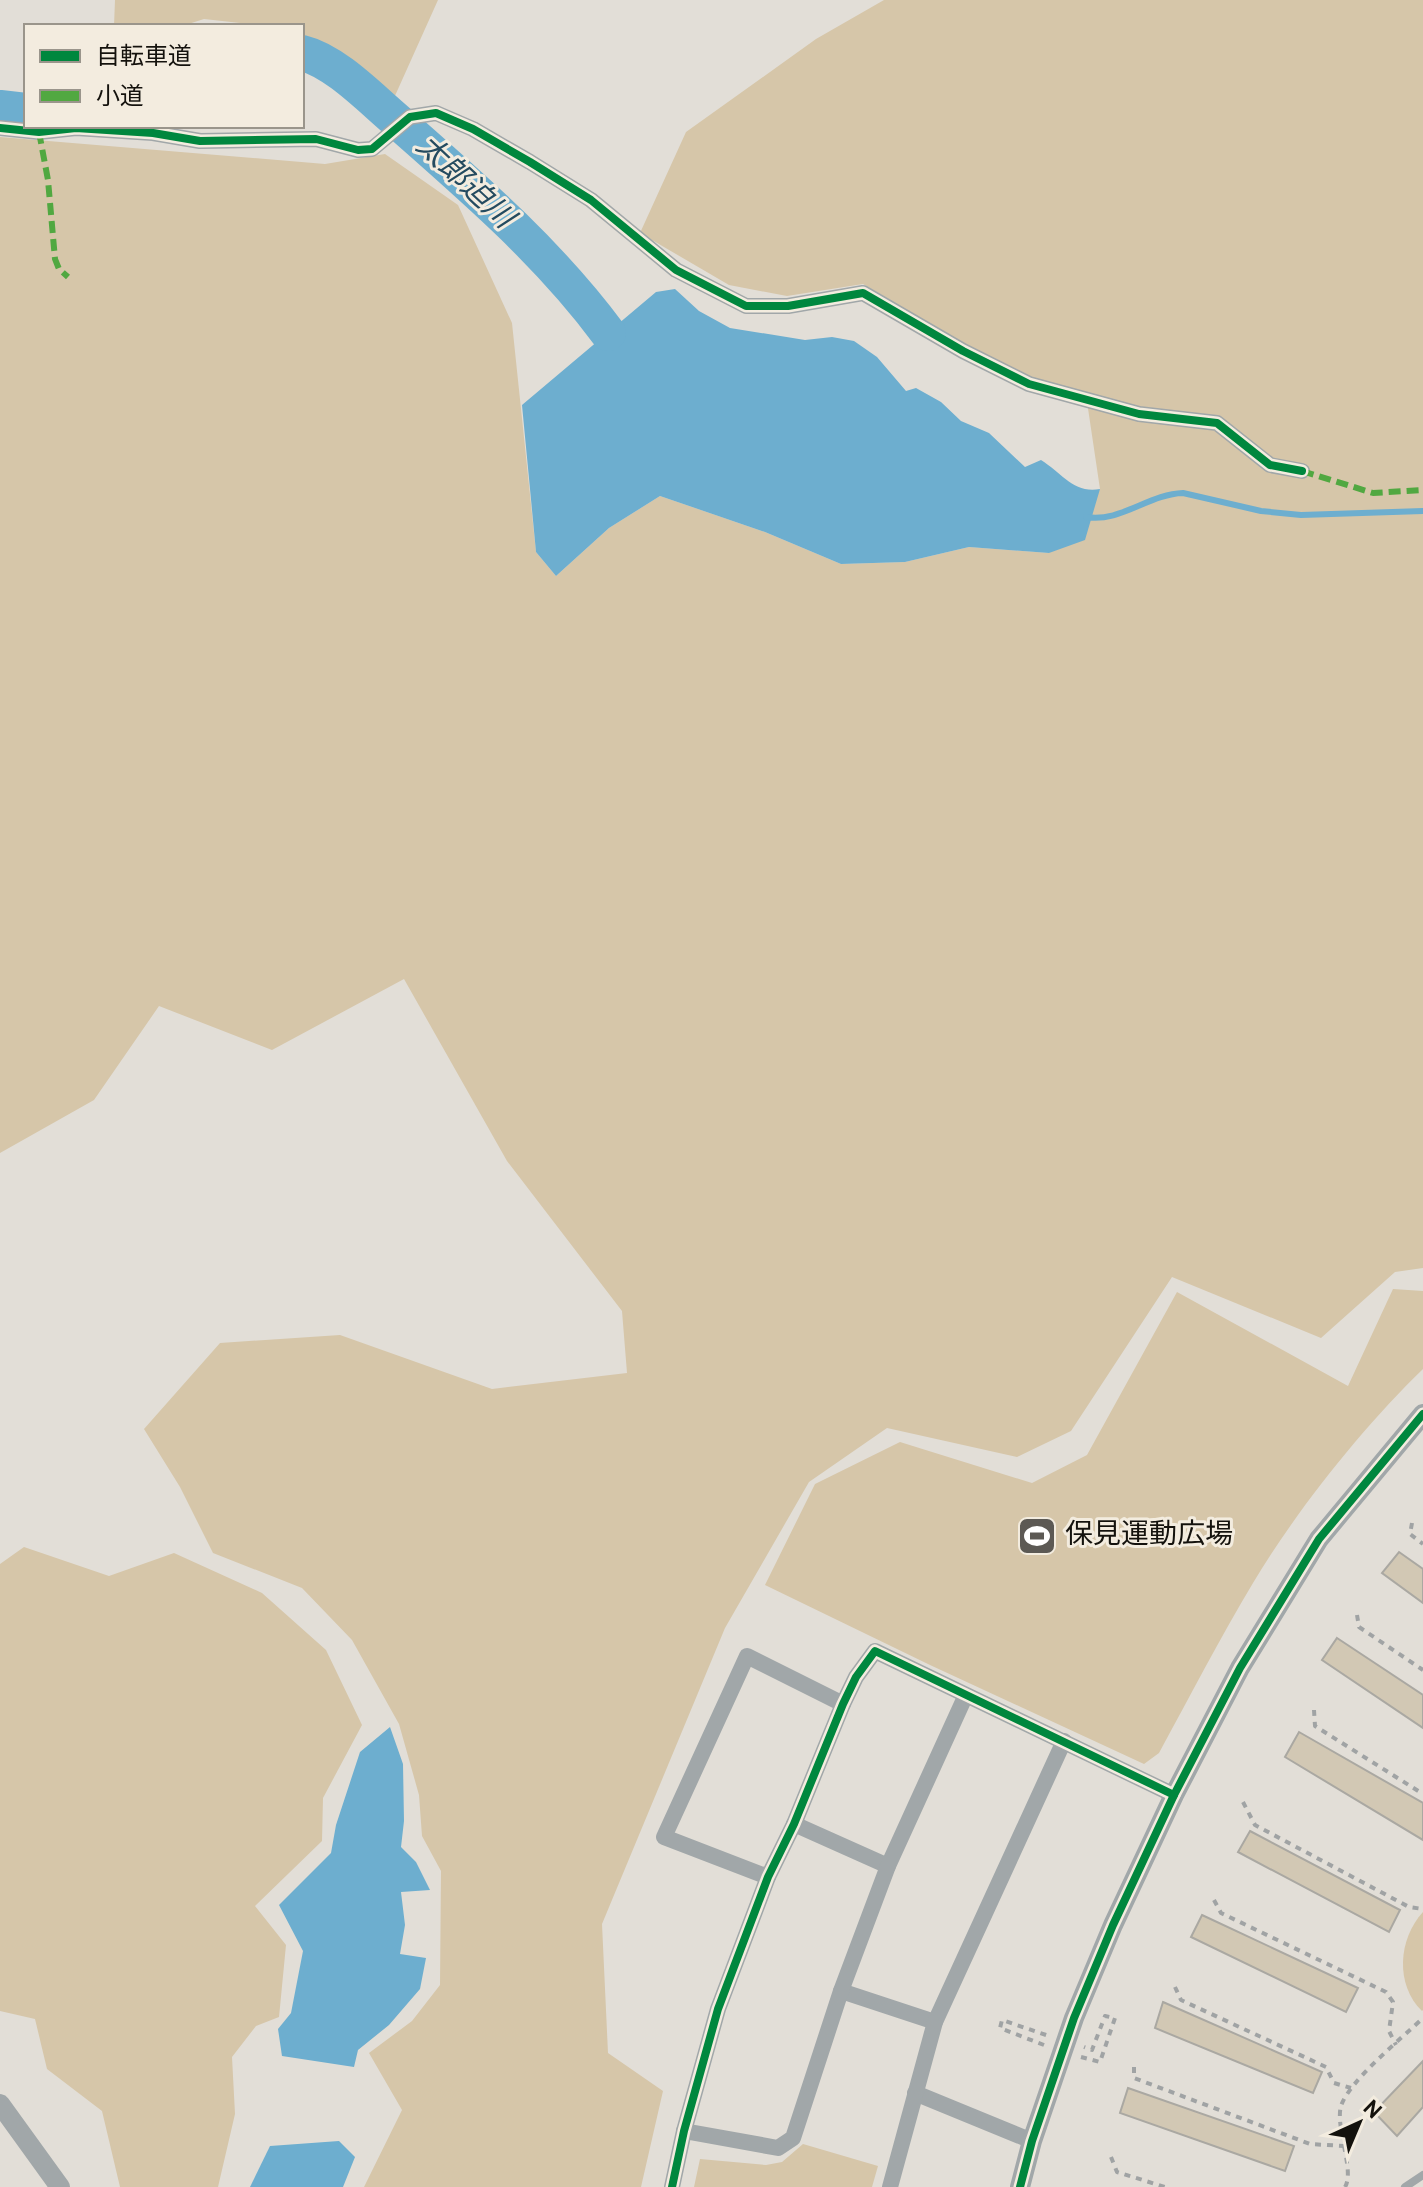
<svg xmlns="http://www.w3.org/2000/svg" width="1423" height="2187" font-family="Overpass,'Noto Sans JP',sans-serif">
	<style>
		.green { fill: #d6c6a9 }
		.water { fill: #6daecf }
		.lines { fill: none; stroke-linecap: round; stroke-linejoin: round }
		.stream { stroke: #6daecf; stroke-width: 6 }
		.river { stroke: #6daecf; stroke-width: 36 }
		.building { fill: #d2c8b4; stroke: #aaa8a2; stroke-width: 2 }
		.path { stroke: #a0a3a4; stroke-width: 4; stroke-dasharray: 6 6; stroke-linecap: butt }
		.service { stroke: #a1a7a9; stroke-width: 8 }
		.minor { stroke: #a1a7a9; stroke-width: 16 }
		.tertiary { stroke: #a1a7a9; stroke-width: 20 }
		.quiet { stroke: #51a841; stroke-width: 6; stroke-dasharray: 12 6; stroke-linecap: butt }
		.cycleway-casing { stroke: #f3ecdf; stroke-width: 13 }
		.cycleway { stroke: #00873e; stroke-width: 8 }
		.labels { text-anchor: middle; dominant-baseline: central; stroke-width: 6; stroke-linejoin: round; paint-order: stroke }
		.poi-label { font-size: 28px; fill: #14120d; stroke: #f3ecdf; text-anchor: start }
		.water-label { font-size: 30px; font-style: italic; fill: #244b60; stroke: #f3ecdf }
	</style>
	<rect width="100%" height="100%" fill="#e2ded7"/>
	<g class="green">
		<polygon points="115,0 438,0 394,98 302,35 302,26 266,26 204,19 182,26 114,26"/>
		<polygon points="884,0 1423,0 1423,1268 1395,1272 1321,1338 1172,1277 1071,1431 1017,1457 887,1428 809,1482 725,1628 602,1924 608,2053 663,2091 641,2187 364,2187 402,2110 369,2053 412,2021 440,1985 441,1871 422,1836 419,1795 399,1724 352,1640 302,1588 213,1553 180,1487 144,1429 220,1343 340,1335 492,1389 627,1373 622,1311 507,1161 404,979 272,1050 159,1006 94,1100 0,1153 0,137 325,164 385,154 458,205 512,323 536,552 556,576 609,528 660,496 765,532 841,564 905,562 969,547 1049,553 1100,489 1086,395 1029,383 863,284 787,296 729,285 640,233 686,132 816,39"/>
		<path d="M 1393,1289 L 1423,1291 L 1423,1369 C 1363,1427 1296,1511 1253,1583 C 1220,1638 1190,1696 1159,1753 L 1144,1764 L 930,1665 L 765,1585 L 815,1484 L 900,1442 L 1032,1483 L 1087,1455 L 1177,1292 L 1348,1386 Z"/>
		<polygon points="24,1547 109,1576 174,1553 262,1593 326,1650 362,1725 323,1798 322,1841 255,1906 286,1945 279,2017 256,2026 232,2057 235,2114 218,2187 120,2187 102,2111 47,2069 35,2019 0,2011 0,1564"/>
		<path d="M 1423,1912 L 1423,2010 L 1422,2011 C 1395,1985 1398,1939 1423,1912 Z"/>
		<polygon points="803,2144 878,2166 872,2187 694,2187 700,2159 766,2165 782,2162"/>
	</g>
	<g class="water">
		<path d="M 675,289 L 699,311 L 730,328 L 805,340 L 832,337 L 854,341 L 877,357 L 906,391 L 916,388 L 941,402 L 961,421 L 989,433 L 1025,467 L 1041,460 C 1062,473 1074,494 1100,489 L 1085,540 L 1049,553 L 969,547 L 905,562 L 841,564 L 765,532 L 660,496 L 609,528 L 556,576 L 536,552 L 522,405 L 656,292 Z"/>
		<polygon points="390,1727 403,1764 404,1821 401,1847 416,1862 430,1890 401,1892 405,1925 400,1954 426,1958 420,1989 389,2025 358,2050 354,2067 282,2056 278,2029 291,2013 303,1951 279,1905 331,1853 336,1825 360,1752"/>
		<polygon points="339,2141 355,2157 343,2187 250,2187 270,2146"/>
	</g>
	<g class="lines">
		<path class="stream" d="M 1086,517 C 1120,523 1149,494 1183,493 L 1261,511 L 1301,515 L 1423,511"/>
		<g class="river">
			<path d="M 302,53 C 335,61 370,98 396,120 C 471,186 548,252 608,333"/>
			<polyline points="0,108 26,111"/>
		</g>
	</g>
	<g class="building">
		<polygon points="1399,1552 1423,1569 1423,1603 1382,1573"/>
		<polygon points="1337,1638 1423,1695 1423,1728 1322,1660"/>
		<polygon points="1299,1732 1423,1803 1423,1840 1285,1757"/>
		<polygon points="1250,1831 1400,1910 1389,1932 1238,1852"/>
		<polygon points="1202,1915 1358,1988 1346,2012 1191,1937"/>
		<polygon points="1163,2002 1322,2072 1313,2093 1155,2028"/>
		<polygon points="1423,2061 1423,2107 1397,2136 1374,2112"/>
		<polygon points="1128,2088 1294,2146 1285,2171 1120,2113"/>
	</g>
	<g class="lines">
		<g class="path">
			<polyline points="1412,1523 1410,1534 1423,1544"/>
			<polyline points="1357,1615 1359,1627 1423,1670"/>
			<polyline points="1314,1710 1315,1726 1423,1794"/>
			<polyline points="1243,1802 1255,1825 1409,1907 1423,1909"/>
			<polyline points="1214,1900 1221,1913 1386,1992 1393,2002 1389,2031 1396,2045"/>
			<polyline points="1175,1987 1181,2000 1326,2067 1334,2083 1351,2088"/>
			<polyline points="1044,2045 1000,2028 1002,2020 1049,2036"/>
			<polyline points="1081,2057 1100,2062 1115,2018 1105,2016 1092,2050 1084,2047"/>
			<polyline points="1134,2067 1134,2078 1310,2144 1344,2146"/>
			<polyline points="1111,2157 1117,2172 1165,2187"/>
			<path d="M 1345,2187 C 1355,2171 1335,2127 1341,2106 C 1349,2081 1402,2038 1423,2018"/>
		</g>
		<polyline class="service" points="1405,2187 1423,2175"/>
		<g class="minor">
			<polyline points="0,128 39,132 76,128 153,133 200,141 316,139 358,150 372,149 410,117 436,113 473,129 530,162 591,200 676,270 746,306 788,306 863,293 963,351 1029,384 1139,414 1217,423 1270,465 1302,471"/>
			<polyline points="794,1824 888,1866"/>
			<polyline points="768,1877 664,1837 747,1656 843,1704"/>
			<polyline points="841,1991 935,2022"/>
			<polyline points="915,2093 1032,2141"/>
			<polyline points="684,2131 778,2148 793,2138 841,1991 888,1866 965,1697"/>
			<polyline points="672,2187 684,2131 718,2009 768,1877 794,1824 843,1704 856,1677 875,1651 1174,1795"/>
			<polyline points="890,2187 935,2022 1064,1741"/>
		</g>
		<g class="tertiary">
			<polyline points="0,2104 60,2187"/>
			<polyline points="1020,2187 1032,2141 1074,2018 1113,1925 1174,1795 1240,1668 1319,1539 1423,1414"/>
		</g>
		<g class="quiet">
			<polyline points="39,132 48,180 55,259 59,269 68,277"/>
			<polyline points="1302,471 1373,493 1423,490"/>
		</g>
		<defs>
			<g id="cycleway">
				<polyline points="0,128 39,132 76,128 153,133 200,141 316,139 358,150 372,149 410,117 436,113 473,129 530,162 591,200 676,270 746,306 788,306 863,293 963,351 1029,384 1139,414 1217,423 1270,465 1302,471"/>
				<polyline points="672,2187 684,2131 718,2009 768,1877 794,1824 843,1704 856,1677 875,1651 1174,1795"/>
				<polyline points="1020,2187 1032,2141 1074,2018 1113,1925 1174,1795 1240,1668 1319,1539 1423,1414"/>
			</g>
		</defs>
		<use href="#cycleway" class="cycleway-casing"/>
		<use href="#cycleway" class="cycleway"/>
	</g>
	<defs>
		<symbol id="stadium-square" viewBox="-11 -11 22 22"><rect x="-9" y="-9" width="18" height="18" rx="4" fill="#5c5954" stroke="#f3ecdf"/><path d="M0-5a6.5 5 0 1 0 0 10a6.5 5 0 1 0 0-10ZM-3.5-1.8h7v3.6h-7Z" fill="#fff"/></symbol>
	</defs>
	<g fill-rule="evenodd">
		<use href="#stadium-square" x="1015" y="1514" width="44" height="44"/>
	</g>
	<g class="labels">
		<g class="poi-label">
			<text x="1065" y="1536">保見運動広場</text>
		</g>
		<g class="water-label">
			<text transform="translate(464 183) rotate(43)">太郎迫川</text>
		</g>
	</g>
	<rect x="24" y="24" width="280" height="104" fill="#f3ecdf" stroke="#9a958b" stroke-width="2"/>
	<rect x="40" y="50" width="40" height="12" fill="#00873e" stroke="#9a958b" stroke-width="2"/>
	<text x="96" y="64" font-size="24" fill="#14120d">自転車道</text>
	<rect x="40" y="90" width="40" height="12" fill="#51a841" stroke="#9a958b" stroke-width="2"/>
	<text x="96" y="104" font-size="24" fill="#14120d">小道</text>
	<g transform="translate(1359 2123) rotate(44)" stroke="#f3ecdf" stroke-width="6" paint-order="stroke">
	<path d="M0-6L14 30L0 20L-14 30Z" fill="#14120d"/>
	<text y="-12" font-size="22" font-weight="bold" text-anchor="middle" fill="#14120d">N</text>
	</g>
</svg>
